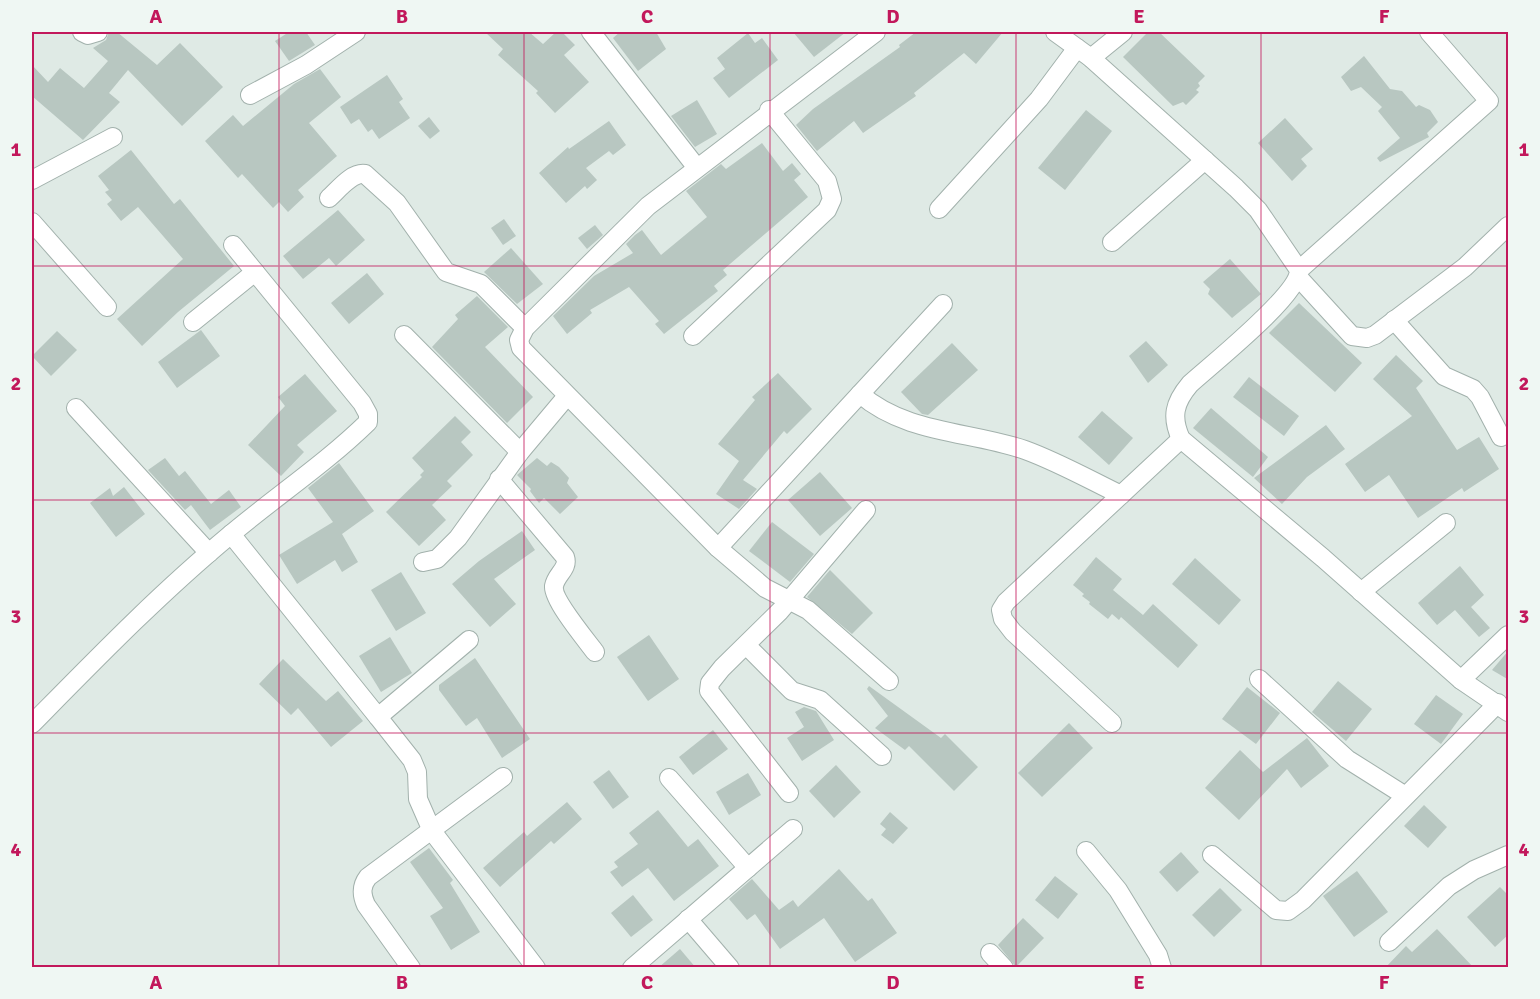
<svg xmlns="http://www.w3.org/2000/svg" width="1540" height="999" font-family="Signika,sans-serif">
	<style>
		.building { fill: #b8c7c1 }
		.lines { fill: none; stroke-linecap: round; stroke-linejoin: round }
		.minor-casing { stroke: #a2b1ac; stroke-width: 20 }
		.minor { stroke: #fff; stroke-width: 18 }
		.grid { fill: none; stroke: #c2185b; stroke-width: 1.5; stroke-opacity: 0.55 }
		.neatline { fill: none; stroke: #c2185b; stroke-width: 2 }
		.grid-label { font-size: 20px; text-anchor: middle; font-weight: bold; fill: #c2185b }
	</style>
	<rect width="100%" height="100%" fill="#dfeae5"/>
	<g class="building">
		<polygon points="109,32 117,32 157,65 180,43 223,87 182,126 128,70 109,93 120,102 83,140 32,96 32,65 48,82 60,68 84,88 108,61 93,48 106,40"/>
		<polygon points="289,32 306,32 315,45 289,61 275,41"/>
		<polygon points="485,32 529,32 543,44 556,32 562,32 575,45 564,55 589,82 555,113 536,93 538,91 498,55 503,49"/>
		<polygon points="620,32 656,32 666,49 638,71 613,38"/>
		<polygon points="793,32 846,32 814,57"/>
		<polygon points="916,32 1003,32 976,64 964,53 914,93 916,96 863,133 854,121 817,151 796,125 813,109 900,47 899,45"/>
		<polygon points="1148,32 1159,32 1205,76 1198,83 1200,86 1196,90 1199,92 1186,105 1183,102 1173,106 1123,57"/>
		<polygon points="748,33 755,43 762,38 778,60 729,98 713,78 725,69 717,58"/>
		<polygon points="1364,56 1390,89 1402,91 1416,107 1419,105 1430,110 1438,122 1427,133 1429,137 1380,162 1377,158 1400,138 1378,111 1382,107 1361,87 1351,91 1341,77"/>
		<polygon points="320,69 341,97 309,123 337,156 298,190 304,197 288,212 279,202 273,208 242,174 238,178 205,141 233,115 243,126 294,84"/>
		<polygon points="387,75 403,99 399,102 410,118 379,139 372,129 368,132 359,119 351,124 340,107"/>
		<polygon points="697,100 717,134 695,147 671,116"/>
		<polygon points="1086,110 1112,131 1065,190 1038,168"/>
		<polygon points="429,117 440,131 430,139 418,126"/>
		<polygon points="1285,118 1313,149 1301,159 1307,166 1292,181 1258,143"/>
		<polygon points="609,121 626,145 613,155 609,151 586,168 597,180 587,189 585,186 566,203 539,173 568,147 569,149"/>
		<polygon points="762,143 783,171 792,163 801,174 794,180 808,197 723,270 727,275 714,286 718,291 664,334 655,324 659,321 629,287 590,310 592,313 567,334 553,316 594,276 633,253 626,244 635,235 642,230 661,255 707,217 686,191 721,164 726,169"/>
		<polygon points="131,150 174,204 180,199 234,266 178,312 142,346 117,319 183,259 138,207 121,221 107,204 112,200 105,192 109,190 98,176"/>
		<polygon points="338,210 365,240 336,266 329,258 303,279 283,256"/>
		<polygon points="504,219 516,236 503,245 491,228"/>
		<polygon points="595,225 603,235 587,249 578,238"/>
		<polygon points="511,248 543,284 517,304 484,272"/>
		<polygon points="1230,259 1261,294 1232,318 1208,294 1210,289 1203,282"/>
		<polygon points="367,273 384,294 349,324 331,303"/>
		<polygon points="477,296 508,327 485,347 533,397 507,423 432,347 458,319 455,315"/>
		<polygon points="1299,303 1362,363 1335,392 1269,333"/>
		<polygon points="201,330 220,356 177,388 158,362"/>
		<polygon points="57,331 77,350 51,376 32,356"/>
		<polygon points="1146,341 1168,365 1148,383 1129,356"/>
		<polygon points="952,343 978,370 928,415 922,414 901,392"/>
		<polygon points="1396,355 1423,381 1416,388 1457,450 1479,437 1499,469 1464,492 1462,488 1418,518 1389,475 1365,492 1345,464 1412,416 1373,379"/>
		<polygon points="778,373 812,409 787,434 784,431 743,480 757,489 739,509 716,494 739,461 718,444 755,400 752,397"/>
		<polygon points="305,374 337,411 297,445 304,452 281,476 248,445 285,406 278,397"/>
		<polygon points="1249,377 1299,416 1284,436 1233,397"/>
		<polygon points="1211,408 1268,457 1253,477 1193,428"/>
		<polygon points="1102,411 1133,438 1109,465 1078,437"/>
		<polygon points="455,416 471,432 461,442 473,455 447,481 452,486 432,505 446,520 419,546 386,512 422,477 420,475 424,471 412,458"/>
		<polygon points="1326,425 1345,449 1307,477 1282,504 1254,478"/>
		<polygon points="165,458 179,476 185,471 211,504 229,490 241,507 210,530 191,505 185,510 148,470"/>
		<polygon points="537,458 547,466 551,462 559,467 569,478 567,483 578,497 560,514 544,498 539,503 530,491 531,489 517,475"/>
		<polygon points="339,463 374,511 342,534 358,562 342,572 335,560 297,584 279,555 333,522 308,488"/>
		<polygon points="820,472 852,508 820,536 788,500"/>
		<polygon points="124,487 145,514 116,537 90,503 110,488 113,496"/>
		<polygon points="772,522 814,554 790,582 749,551"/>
		<polygon points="522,531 535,550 494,579 516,604 490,627 452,584 479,561"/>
		<polygon points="1096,557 1122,579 1113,590 1143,615 1153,604 1198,645 1178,668 1121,617 1119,620 1112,614 1108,619 1089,604 1090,602 1082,596 1084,594 1073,585"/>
		<polygon points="1195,558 1241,600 1219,625 1172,584"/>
		<polygon points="1460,566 1484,595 1471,607 1490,628 1479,637 1455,610 1437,625 1418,603"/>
		<polygon points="830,570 873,613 852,634 807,597"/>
		<polygon points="401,572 426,613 396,631 371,590"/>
		<polygon points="649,635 679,679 648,701 617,657"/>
		<polygon points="390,637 412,673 381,692 359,656"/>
		<polygon points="1509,650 1509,680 1492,670"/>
		<polygon points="475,658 530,739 502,758 477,718 466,726 439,690 439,685"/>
		<polygon points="283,659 326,701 338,691 363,721 331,747 298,708 291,715 259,684"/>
		<polygon points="1338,681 1372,709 1346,741 1312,712"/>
		<polygon points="869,686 941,738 945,734 978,767 954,791 909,746 905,750 875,728 888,716 867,689"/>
		<polygon points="1247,687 1280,713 1256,744 1222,719"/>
		<polygon points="1436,695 1463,714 1441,744 1414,724"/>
		<polygon points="804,707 816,711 834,740 802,761 787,738 804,727 795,712"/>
		<polygon points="1069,723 1093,748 1042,797 1018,773"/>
		<polygon points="713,730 728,749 693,775 679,757"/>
		<polygon points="1307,738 1329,766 1301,788 1287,769 1239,820 1205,788 1240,750 1263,772"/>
		<polygon points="836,765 861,792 834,818 809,791"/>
		<polygon points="609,770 629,797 613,809 593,782"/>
		<polygon points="748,773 761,795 729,815 716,792"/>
		<polygon points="567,802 582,819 554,844 551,841 500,887 483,868 524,832 527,836"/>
		<polygon points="1424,805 1447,827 1428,848 1404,826"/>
		<polygon points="658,810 688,847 698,839 719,866 674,901 648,868 622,887 610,872 618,867 614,862 638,844 629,833"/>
		<polygon points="890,812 908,828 893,844 881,835 886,829 880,824"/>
		<polygon points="429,848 453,880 450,883 480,932 451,950 430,916 443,908 410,862"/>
		<polygon points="1181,852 1199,872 1177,892 1159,872"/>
		<polygon points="839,869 868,901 872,898 897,933 855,962 824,918 780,949 755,914 747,920 729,899 752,879 779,910 793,900 798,907"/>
		<polygon points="1357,871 1388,912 1354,937 1323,896"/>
		<polygon points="1055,876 1078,894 1058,919 1035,900"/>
		<polygon points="1500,887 1509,896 1509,934 1495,947 1467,917"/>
		<polygon points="1220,888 1242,910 1214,937 1192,915"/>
		<polygon points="633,895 653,920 631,937 611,913"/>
		<polygon points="1023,918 1044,938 1016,967 998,945"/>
		<polygon points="1437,929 1474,968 1385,968 1406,946 1412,952"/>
		<polygon points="680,949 696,968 658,968"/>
	</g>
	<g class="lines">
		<defs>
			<g id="minor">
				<polyline points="82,32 88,35 98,32"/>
				<polyline points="591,32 697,168"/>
				<polyline points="876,32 648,206 525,328 519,340 521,348 718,548 765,588 808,610 889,681"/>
				<path d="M 1055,32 L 1091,58 L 1236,188 L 1258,210 L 1299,270 C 1299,295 1212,364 1190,384 C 1174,403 1171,417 1181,439 L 1323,558 L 1461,680 L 1508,712"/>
				<polyline points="1091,58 1123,32"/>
				<polyline points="250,95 306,65 356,32"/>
				<polyline points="32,180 113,137"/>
				<path d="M 329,198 C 339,189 352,172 365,174 L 397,203 L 446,272 L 481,284 L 525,328"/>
				<polyline points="939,209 1039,99 1077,48"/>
				<polyline points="32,222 107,307"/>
				<polyline points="1112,242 1205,160"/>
				<polyline points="1299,270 1489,101 1429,32"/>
				<polyline points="1299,278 1352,336 1367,338 1375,335 1465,267 1508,226"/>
				<polyline points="1394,320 1444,376 1473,389 1480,397 1501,437"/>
				<polyline points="193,322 255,272"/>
				<polyline points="404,335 520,452"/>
				<polyline points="693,336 827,210 832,199 827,181 769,110"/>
				<path d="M 860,394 C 906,434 970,431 1025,450 C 1058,462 1090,480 1121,495"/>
				<polyline points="76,408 209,553"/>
				<path d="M 499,479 L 565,557 C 569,569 556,574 554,586 C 552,599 586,640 595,652"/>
				<polyline points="231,534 378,717 469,640"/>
				<polyline points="718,548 943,304"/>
				<polyline points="423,562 437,559 458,538 520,452 567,396"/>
				<polyline points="1361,592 1446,523"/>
				<polyline points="747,646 792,691 820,700 882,756"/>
				<polyline points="1259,679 1347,759 1404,795"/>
				<polyline points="1461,680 1508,635"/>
				<polyline points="378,717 412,760 417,772 418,799 432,831 536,968"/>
				<polyline points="1112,723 1013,632 1003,619 1001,610 1006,602 1181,439"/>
				<path d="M 32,724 C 96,659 159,594 230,535 C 275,497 325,464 368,422 L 368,414 L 362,403 L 233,245"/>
				<polyline points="669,778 748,868"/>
				<polyline points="789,793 709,691 710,683 722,668 780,611 866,510"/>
				<polyline points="1086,851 1118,890 1158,955 1162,968"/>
				<polyline points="1212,855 1276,910 1288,911 1303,900 1498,703"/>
				<polyline points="688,919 730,968"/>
				<polyline points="1389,942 1449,886 1474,870 1508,855"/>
				<polyline points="990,953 1004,968"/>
				<path d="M 411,968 L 366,905 C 361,894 361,886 368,877 L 503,777"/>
				<polyline points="632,968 793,829"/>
			</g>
		</defs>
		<use href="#minor" class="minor-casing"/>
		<use href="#minor" class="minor"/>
	</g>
	<path class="grid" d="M 279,32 L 279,968M 524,32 L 524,968M 770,32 L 770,968M 1016,32 L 1016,968M 1261,32 L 1261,968M 32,266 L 1508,266M 32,500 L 1508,500M 32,733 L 1508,733"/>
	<rect width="1540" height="999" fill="none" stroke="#eff7f3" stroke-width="66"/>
	<rect x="33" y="33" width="1474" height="933" class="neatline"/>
	<g class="grid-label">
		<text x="156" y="23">A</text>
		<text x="402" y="23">B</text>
		<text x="647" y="23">C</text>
		<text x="893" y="23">D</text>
		<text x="1139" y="23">E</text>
		<text x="1384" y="23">F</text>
		<text x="16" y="156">1</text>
		<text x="1524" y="156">1</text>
		<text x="16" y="390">2</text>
		<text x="1524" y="390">2</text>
		<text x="16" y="623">3</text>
		<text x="1524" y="623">3</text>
		<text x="16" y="856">4</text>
		<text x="1524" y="856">4</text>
		<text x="156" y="989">A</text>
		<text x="402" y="989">B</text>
		<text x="647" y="989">C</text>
		<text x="893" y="989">D</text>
		<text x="1139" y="989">E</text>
		<text x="1384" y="989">F</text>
	</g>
</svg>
